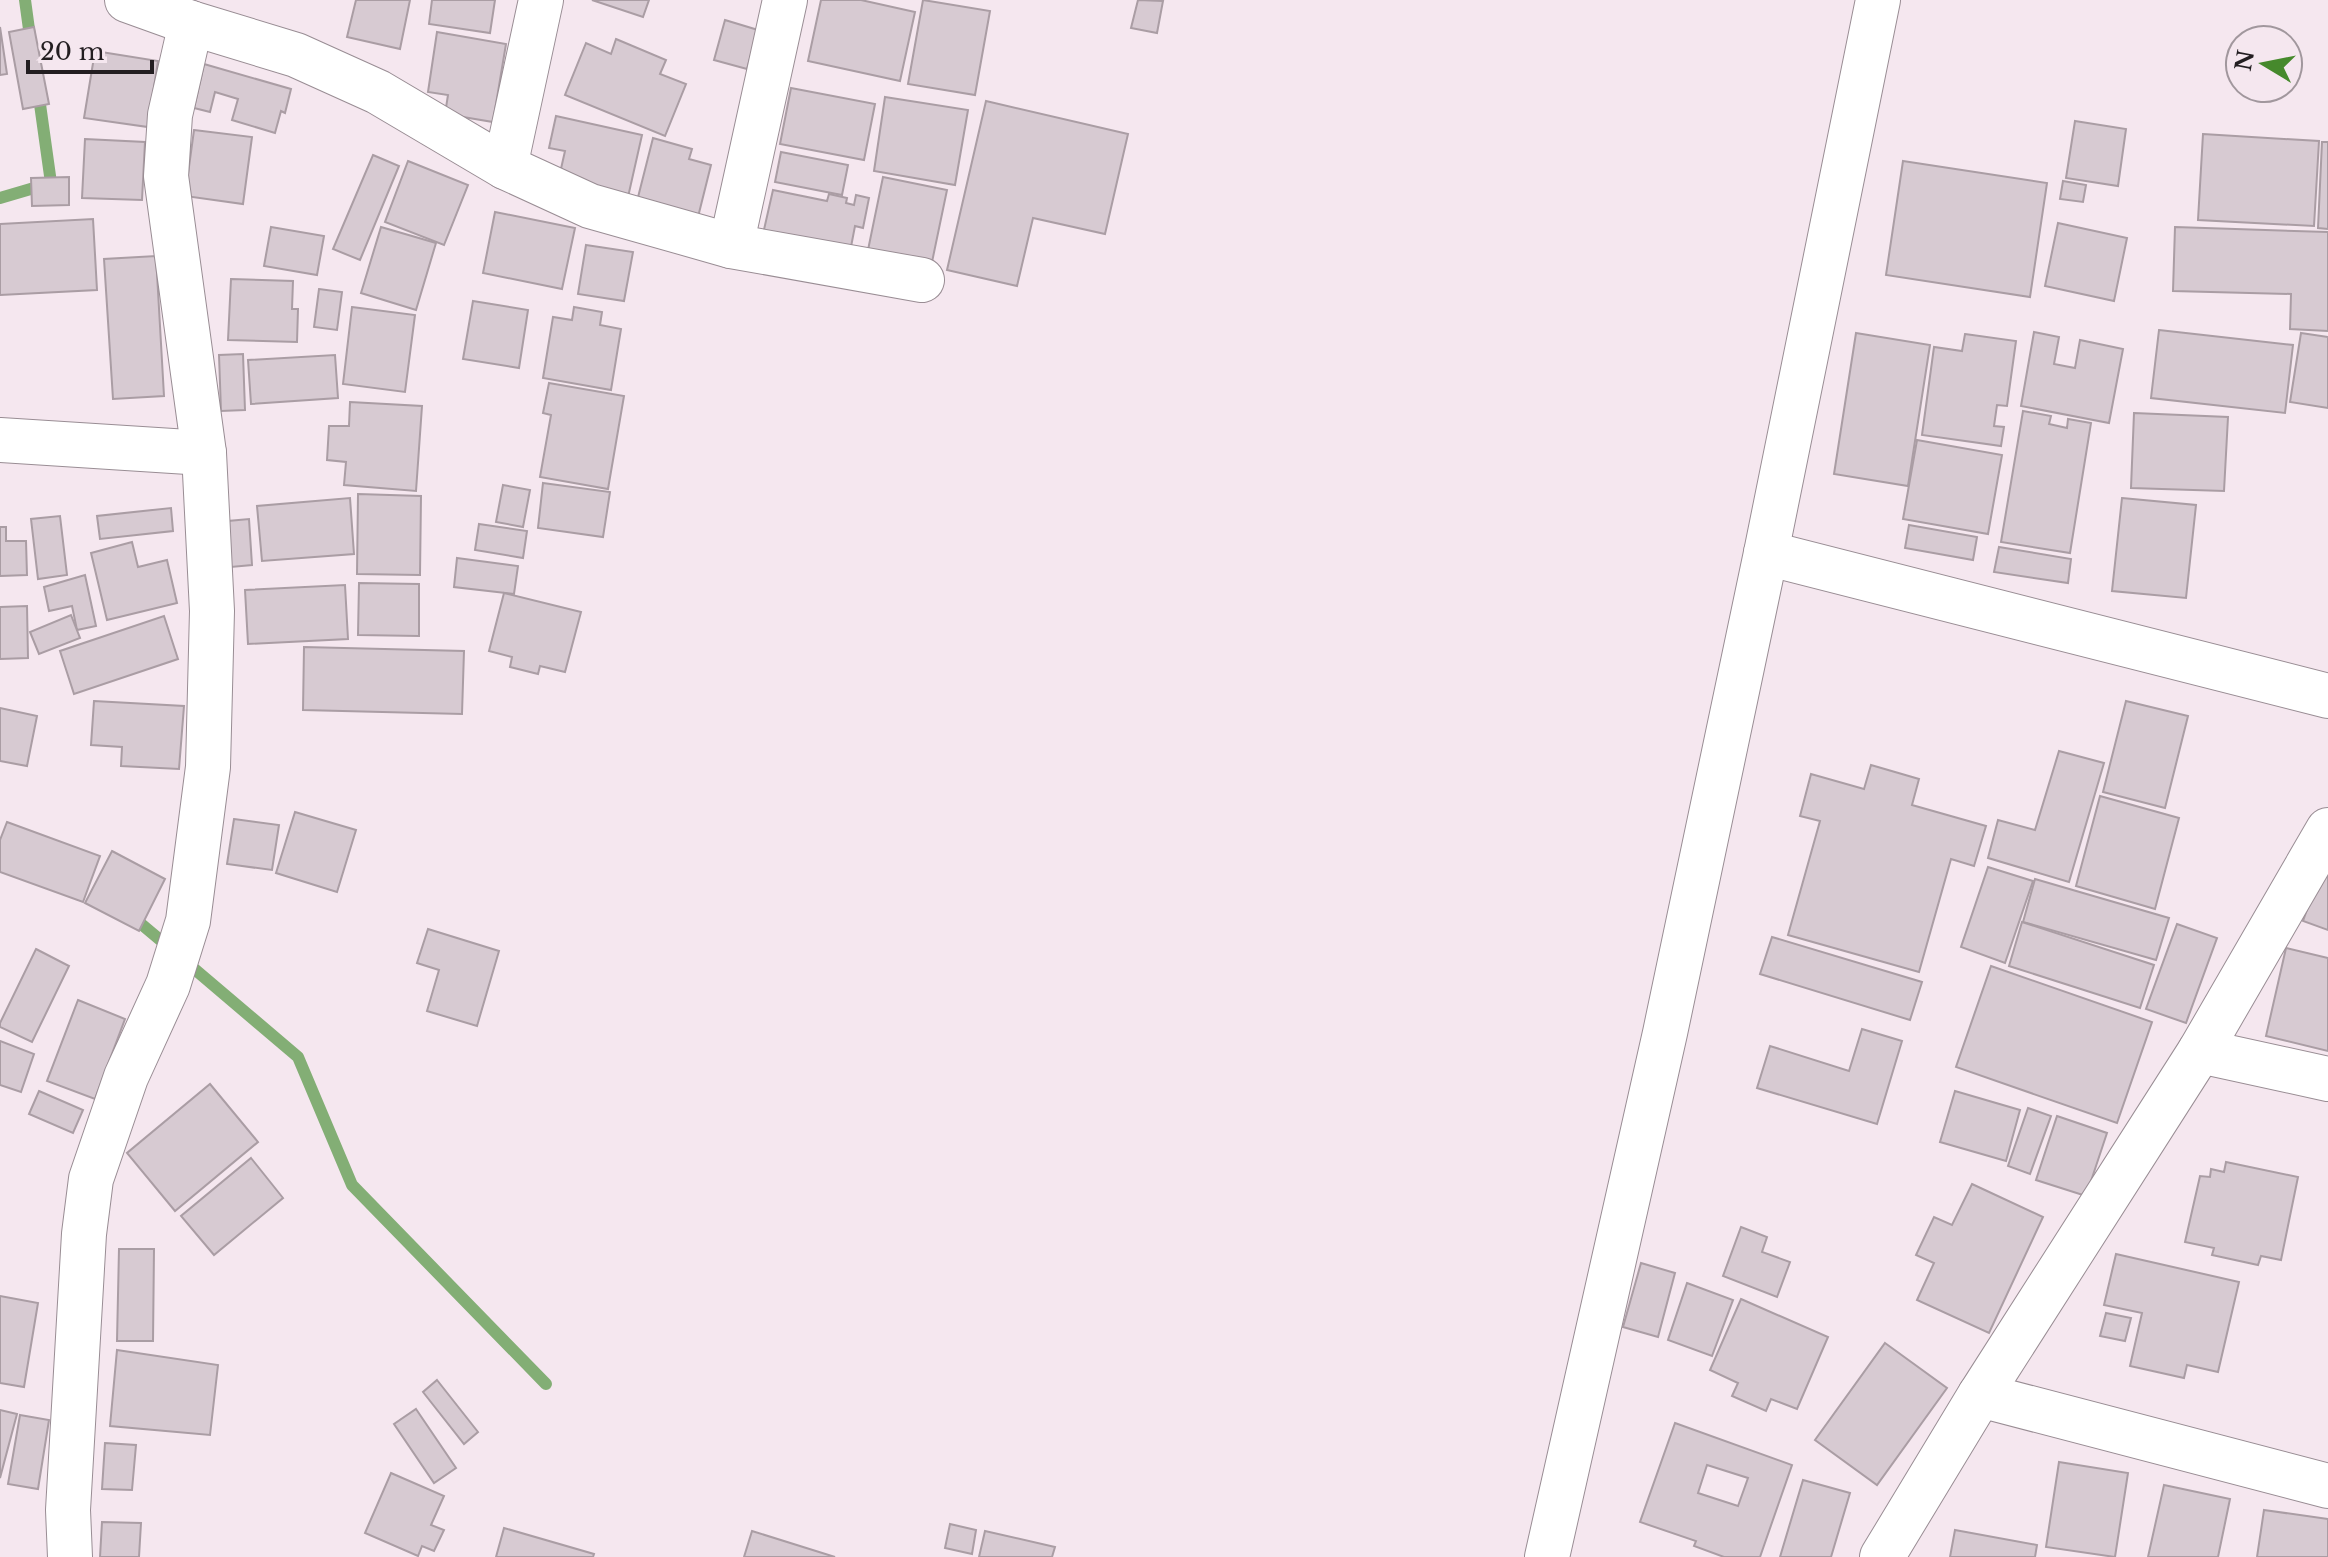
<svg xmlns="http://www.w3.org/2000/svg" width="2328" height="1557" font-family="'Libre Baskerville',serif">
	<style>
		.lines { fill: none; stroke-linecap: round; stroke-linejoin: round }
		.stream { stroke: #83ae75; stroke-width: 12 }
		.building { fill: #d7cad2; stroke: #aa9da4; stroke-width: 2; fill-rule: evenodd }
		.minor-casing { stroke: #998d94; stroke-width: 46 }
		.minor { stroke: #fff; stroke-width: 44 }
	</style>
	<rect width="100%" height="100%" fill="#f5e7ef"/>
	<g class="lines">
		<g class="stream">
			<polyline points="25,0 31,44"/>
			<polyline points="0,198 51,183 38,90"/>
			<polyline points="128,919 140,923 171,949"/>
			<polyline points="185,961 298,1057 352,1185 546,1384"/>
		</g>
	</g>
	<g class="building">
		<polygon points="356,0 410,0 400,49 347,37"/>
		<polygon points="432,0 495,0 490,33 429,24"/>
		<polygon points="592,0 649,0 643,17"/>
		<polygon points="821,0 861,0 915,12 900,81 808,61"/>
		<polygon points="923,0 990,11 975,95 908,84"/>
		<polygon points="1138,0 1163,1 1157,33 1131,28"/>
		<polygon points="725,20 758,30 747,69 714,60"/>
		<polygon points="0,27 7,74 0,75"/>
		<polygon points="34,27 49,104 23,109 9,32"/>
		<polygon points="437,32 506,44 493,122 445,114 448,95 428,92"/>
		<polygon points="616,39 666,60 660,74 686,84 665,136 565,95 586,43 611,54"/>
		<polygon points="95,51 158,61 148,127 84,118"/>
		<polygon points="204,64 291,89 285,113 281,111 275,133 232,120 238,99 215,92 210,112 194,108"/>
		<polygon points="791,88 875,104 864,160 780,144"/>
		<polygon points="885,97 968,110 955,185 874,171"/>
		<polygon points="986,101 1128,134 1105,234 1033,218 1017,286 947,270"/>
		<polygon points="556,116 642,135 628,197 558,182 565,151 549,148"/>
		<polygon points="2075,121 2126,129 2118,186 2066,178"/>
		<polygon points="194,130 252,137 243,204 185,196"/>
		<polygon points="2203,134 2319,141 2314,226 2198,220"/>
		<polygon points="653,138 692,149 689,159 711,165 695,229 634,213"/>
		<polygon points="85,139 145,142 142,200 82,198"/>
		<polygon points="2322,142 2328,142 2328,229 2318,228"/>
		<polygon points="781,152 848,165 842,195 775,182"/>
		<polygon points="373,155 399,166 360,260 333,249"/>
		<polygon points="408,161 468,185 444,245 385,222"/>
		<polygon points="1903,161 2047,183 2030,297 1886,275"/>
		<polygon points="69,177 69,205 32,206 31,178"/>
		<polygon points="883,177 947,190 932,262 868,250"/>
		<polygon points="2063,181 2086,185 2083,202 2060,199"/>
		<polygon points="773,190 827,201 829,194 847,198 846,203 854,205 856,195 869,198 863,228 855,226 850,252 763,234"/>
		<polygon points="495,212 575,228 562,289 483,273"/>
		<polygon points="93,219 97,290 0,295 0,224"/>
		<polygon points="2058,223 2127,238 2114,301 2045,286"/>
		<polygon points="271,227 324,236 317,275 264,266"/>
		<polygon points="381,227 436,243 416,310 361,293"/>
		<polygon points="2175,227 2328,232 2328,331 2290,329 2291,294 2173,291"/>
		<polygon points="586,245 633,252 624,301 578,294"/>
		<polygon points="156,256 164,396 113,399 104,259"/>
		<polygon points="231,279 293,281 292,309 298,309 297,342 228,340"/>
		<polygon points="319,289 342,292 337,330 314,327"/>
		<polygon points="473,301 528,310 519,368 463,359"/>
		<polygon points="352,307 415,315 405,392 343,384"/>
		<polygon points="574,307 602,312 600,325 621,329 611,390 543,378 553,317 572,320"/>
		<polygon points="2159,330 2293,345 2285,413 2151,398"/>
		<polygon points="2034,332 2059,337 2054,364 2075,368 2080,340 2123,349 2109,423 2021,406"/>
		<polygon points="1856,333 1930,345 1908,486 1834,474"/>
		<polygon points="2301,333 2328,337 2328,408 2290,402"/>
		<polygon points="1965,334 2016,341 2007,406 1997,405 1994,426 2004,427 2001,446 1922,435 1934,347 1962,351"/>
		<polygon points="243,354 245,410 221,411 219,355"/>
		<polygon points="335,355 338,398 251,404 248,360"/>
		<polygon points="549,383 624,396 608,489 540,477 551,415 543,413"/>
		<polygon points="350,402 422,406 416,491 344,485 346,462 327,460 329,426 349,426"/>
		<polygon points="2023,411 2051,416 2049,424 2067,428 2068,419 2091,423 2070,553 2001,542"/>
		<polygon points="2134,413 2228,417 2224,491 2131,488"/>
		<polygon points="1917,440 2002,455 1988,534 1903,519"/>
		<polygon points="543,483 610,492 603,537 538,528"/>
		<polygon points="503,485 530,490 523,527 496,522"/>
		<polygon points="358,494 421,496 420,575 357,574"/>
		<polygon points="350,498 354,554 262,561 257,506"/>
		<polygon points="2122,498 2196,505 2186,598 2112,591"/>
		<polygon points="171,508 173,531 100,539 97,516"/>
		<polygon points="60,516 67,575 38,579 31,519"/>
		<polygon points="249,519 252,565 231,567 228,521"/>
		<polygon points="479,524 527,531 523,558 475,550"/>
		<polygon points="1909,525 1977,537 1973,560 1905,548"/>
		<polygon points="0,527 6,527 6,541 26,541 27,575 0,576"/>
		<polygon points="132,542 138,567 167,560 177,603 107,620 91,553"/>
		<polygon points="1999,547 2071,559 2068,583 1994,572"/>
		<polygon points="457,558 518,566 514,594 454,587"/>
		<polygon points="85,575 96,626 77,630 72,606 49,611 44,587"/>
		<polygon points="359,583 419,584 419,636 358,635"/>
		<polygon points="345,585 348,639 248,644 245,590"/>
		<polygon points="504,593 581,612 565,672 540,666 538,674 510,667 512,657 489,651"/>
		<polygon points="27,606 28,658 0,659 0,607"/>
		<polygon points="71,615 80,638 39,654 30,632"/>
		<polygon points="164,616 178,659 74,694 60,651"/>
		<polygon points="304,647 464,651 462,714 303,710"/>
		<polygon points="94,701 184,706 179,769 121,766 122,747 91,745"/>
		<polygon points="2126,701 2188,716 2165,808 2103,792"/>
		<polygon points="0,708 37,716 27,766 0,761"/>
		<polygon points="2059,751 2104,763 2069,882 1988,858 1998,820 2035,830"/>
		<polygon points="1871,765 1919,779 1912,805 1986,826 1974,866 1951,859 1919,972 1788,935 1820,821 1800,816 1811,774 1864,789"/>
		<polygon points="2100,796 2179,818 2155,909 2076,886"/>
		<polygon points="295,812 356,830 337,892 276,873"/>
		<polygon points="234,819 279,825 272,870 227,864"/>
		<polygon points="7,822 100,856 83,902 0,872 0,840"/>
		<polygon points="112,851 165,879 139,931 85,903"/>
		<polygon points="2323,864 2328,866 2328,930 2303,921"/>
		<polygon points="1988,867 2033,881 2005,963 1961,947"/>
		<polygon points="2035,879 2169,918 2156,960 2023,922"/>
		<polygon points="2022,922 2154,965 2140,1008 2009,966"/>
		<polygon points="2177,924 2217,938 2186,1023 2146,1009"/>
		<polygon points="428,929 499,951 477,1026 427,1011 439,970 417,963"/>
		<polygon points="1772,937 1922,982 1910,1020 1760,974"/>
		<polygon points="2286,948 2328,958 2328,1051 2266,1036"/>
		<polygon points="36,949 69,966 32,1042 0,1027 0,1023"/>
		<polygon points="1991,966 2152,1022 2117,1123 1956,1067"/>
		<polygon points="78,1000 125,1019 95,1099 47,1081"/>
		<polygon points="1862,1029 1902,1041 1877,1124 1757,1088 1770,1046 1849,1071"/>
		<polygon points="0,1041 34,1054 21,1092 0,1085"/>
		<polygon points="210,1084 258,1142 175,1211 127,1153"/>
		<polygon points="39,1091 83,1110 73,1133 29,1114"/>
		<polygon points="1955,1091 2020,1110 2006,1161 1940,1142"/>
		<polygon points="2028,1108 2051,1116 2030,1174 2008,1166"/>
		<polygon points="2057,1116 2107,1133 2086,1196 2036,1180"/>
		<polygon points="251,1158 283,1198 214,1255 181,1216"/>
		<polygon points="2226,1162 2298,1177 2281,1260 2261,1256 2258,1265 2212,1255 2214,1248 2185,1242 2200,1176 2210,1177 2211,1169 2224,1172"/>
		<polygon points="1972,1184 2043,1217 1989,1333 1917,1300 1934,1263 1916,1255 1934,1217 1952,1225"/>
		<polygon points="1741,1227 1767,1237 1762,1252 1790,1262 1777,1297 1723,1276"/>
		<polygon points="119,1249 154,1249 153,1341 117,1341"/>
		<polygon points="2116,1254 2239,1282 2218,1372 2187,1365 2184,1378 2130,1366 2142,1313 2104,1305"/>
		<polygon points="1641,1263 1675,1273 1658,1337 1623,1327"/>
		<polygon points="1687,1283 1733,1300 1712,1356 1668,1340"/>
		<polygon points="0,1296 38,1303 24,1387 0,1383"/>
		<polygon points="1741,1299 1828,1337 1797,1409 1771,1399 1766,1411 1732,1396 1738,1383 1710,1370"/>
		<polygon points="2106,1313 2131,1318 2125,1341 2100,1336"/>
		<polygon points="1885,1343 1947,1388 1877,1485 1815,1440"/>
		<polygon points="117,1350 218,1365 210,1435 110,1426"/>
		<polygon points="437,1380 478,1432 464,1444 423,1392"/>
		<polygon points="416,1409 456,1468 434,1483 394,1424"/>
		<polygon points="0,1410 17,1414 0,1478"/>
		<polygon points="20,1415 49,1420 38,1489 8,1484"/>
		<path d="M 1675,1423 L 1792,1465 L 1760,1557 L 1724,1557 L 1694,1546 L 1696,1541 L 1640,1522 ZM 1707,1465 L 1748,1478 L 1738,1506 L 1698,1493 Z"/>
		<polygon points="105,1443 136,1445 132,1490 102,1489"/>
		<polygon points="2059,1462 2128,1473 2115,1557 2046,1547"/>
		<polygon points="391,1473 444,1496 431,1525 444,1530 434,1551 422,1546 418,1556 365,1533"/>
		<polygon points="1803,1480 1850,1493 1831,1557 1780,1557"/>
		<polygon points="2164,1485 2230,1499 2218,1557 2148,1557"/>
		<polygon points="2264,1510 2328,1519 2328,1557 2257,1557"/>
		<polygon points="102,1522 141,1523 139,1557 100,1557"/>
		<polygon points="950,1524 976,1530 972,1554 945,1548"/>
		<polygon points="504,1528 594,1554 593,1557 496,1557"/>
		<polygon points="1955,1530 2037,1545 2035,1557 1950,1557"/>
		<polygon points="752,1531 835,1557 744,1557"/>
		<polygon points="985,1531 1055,1547 1052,1557 979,1557"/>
	</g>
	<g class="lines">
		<defs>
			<g id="minor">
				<polyline points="127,0 191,23 296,55 378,92 505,167 590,206 731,246 922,280"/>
				<polyline points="505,167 541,0"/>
				<polyline points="731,246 785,0"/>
				<polyline points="0,440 204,453"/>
				<polyline points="1766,553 2328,696"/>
				<polyline points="2200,1051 2328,1079"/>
				<polyline points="1980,1395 2328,1486"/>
				<polyline points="70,1557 68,1510 84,1234 91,1179 126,1077 168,985 188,921 208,767 212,611 204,453 166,176 170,115 191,23"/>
				<polyline points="1547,1557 1665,1033 1766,553 1878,0"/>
				<polyline points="1882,1557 1980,1395 2200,1051 2328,830"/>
			</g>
		</defs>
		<use href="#minor" class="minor-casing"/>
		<use href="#minor" class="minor"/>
	</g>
	<g transform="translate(2264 64) rotate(280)"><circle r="38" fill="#f5e7ef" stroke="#a1979d" stroke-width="2"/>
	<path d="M0-6L14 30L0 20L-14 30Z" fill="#46892c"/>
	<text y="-12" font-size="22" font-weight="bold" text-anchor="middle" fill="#231e21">N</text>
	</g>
	<path d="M28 60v12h124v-12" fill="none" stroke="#231e21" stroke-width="4"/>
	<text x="40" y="60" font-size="24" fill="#231e21" stroke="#f5e7ef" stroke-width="6" paint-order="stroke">20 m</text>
</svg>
